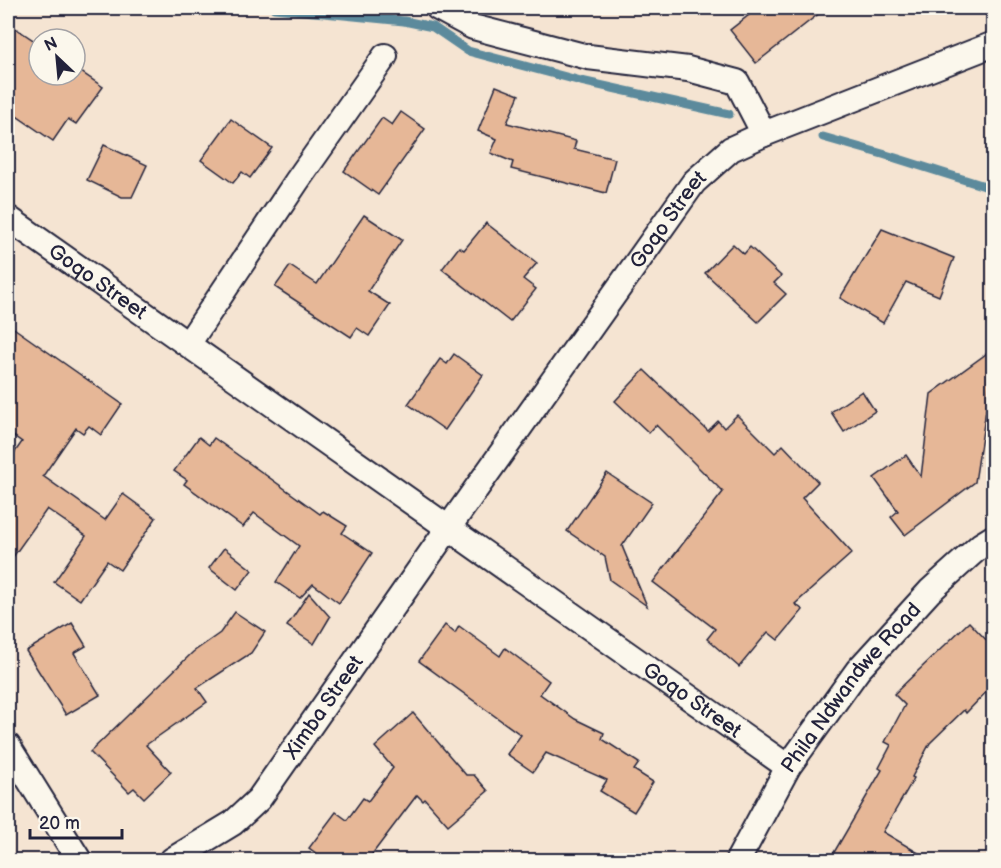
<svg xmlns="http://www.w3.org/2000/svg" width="1001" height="868" font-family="'Balsamiq Sans',sans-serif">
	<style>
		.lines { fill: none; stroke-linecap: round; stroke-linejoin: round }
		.stream { stroke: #5b8a9c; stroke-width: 9 }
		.building { fill: #e6b797; stroke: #22223b; stroke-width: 1.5 }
		.street-casing { stroke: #22223b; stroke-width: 28 }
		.street { stroke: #fbf7ec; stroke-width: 24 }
		.labels { text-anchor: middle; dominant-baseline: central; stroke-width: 4.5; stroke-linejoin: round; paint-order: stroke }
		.street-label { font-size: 21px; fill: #22223b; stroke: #fbf7ec }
	</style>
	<rect width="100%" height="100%" fill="#f5e4d2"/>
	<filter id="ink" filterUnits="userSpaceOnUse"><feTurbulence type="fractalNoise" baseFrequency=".0167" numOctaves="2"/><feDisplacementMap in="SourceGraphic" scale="12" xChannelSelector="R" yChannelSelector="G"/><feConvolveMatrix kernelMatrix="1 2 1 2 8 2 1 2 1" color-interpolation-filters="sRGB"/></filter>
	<g filter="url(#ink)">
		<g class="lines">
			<g class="stream">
				<polyline points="274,8 404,21 433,27 468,51 581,81 729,114"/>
				<polyline points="823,137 886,155 994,189"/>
			</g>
		</g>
		<g class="building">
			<polygon points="758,8 826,8 756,63 730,30"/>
			<polygon points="8,23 39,44 39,75 75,75 75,68 103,87 76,124 68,119 53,141 8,110"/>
			<polygon points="496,86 519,95 507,123 576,141 574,149 615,159 606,193 511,169 513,162 491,153 497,139 478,131"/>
			<polygon points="401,112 425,129 378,195 344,171 382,118 392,125"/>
			<polygon points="231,119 272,148 250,178 242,172 233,183 201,160"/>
			<polygon points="104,145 147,165 132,197 122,197 87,180"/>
			<polygon points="364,215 402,240 368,291 390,305 369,336 357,328 351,337 275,287 290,266 317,284"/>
			<polygon points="486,223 537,263 523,279 536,289 510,322 442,269 459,247 464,250"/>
			<polygon points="882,229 954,258 939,296 906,282 883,323 840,298"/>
			<polygon points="733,244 744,254 750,247 781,276 774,283 786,294 758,322 705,273"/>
			<polygon points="8,324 122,404 101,435 89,426 83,433 76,428 43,476 105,520 123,494 156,518 120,570 107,561 80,600 54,582 86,536 47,509 8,564 8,462 22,442 8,432"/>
			<polygon points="993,349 993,364 975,482 905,535 891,517 898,511 874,478 906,455 921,477 931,394"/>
			<polygon points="454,354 483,375 445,430 408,404 440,359 447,364"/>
			<polygon points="644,370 708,431 718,421 724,428 737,415 775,453 783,445 818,482 802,498 852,553 795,604 803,610 778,640 768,632 739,667 707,639 715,629 653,582 723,492 656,425 649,433 615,401"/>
			<polygon points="862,391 875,411 844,432 831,412"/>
			<polygon points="199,437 209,445 214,438 320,514 323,511 347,526 342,533 372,553 339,603 313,584 300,598 276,582 299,546 254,513 243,527 184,484 187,480 174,471"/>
			<polygon points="607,473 652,503 622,546 647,606 610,580 605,557 567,531"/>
			<polygon points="224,548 252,570 237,590 209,568"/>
			<polygon points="309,593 330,617 314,644 287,626"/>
			<polygon points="235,612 265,632 251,653 197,688 207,702 146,745 171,772 144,798 134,788 129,792 90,752 193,652 220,633"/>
			<polygon points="969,622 993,647 993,685 966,713 964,710 930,743 912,777 914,778 883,832 932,861 829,861 882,770 879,768 891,745 885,742 905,705 894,694"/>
			<polygon points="72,623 86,646 74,653 100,695 66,715 26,651"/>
			<polygon points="445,625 455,633 459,626 500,656 505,648 549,681 540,694 575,719 604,733 602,739 639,763 634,770 653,782 634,812 600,791 607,780 546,753 533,772 507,754 521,735 419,661"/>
			<polygon points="413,713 466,775 474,775 488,791 448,825 425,799 423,801 417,795 367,861 327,861 309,848 336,812 347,820 363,798 368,801 393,768 375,747"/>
		</g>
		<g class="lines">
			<defs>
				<g id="street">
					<polyline points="438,8 473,27 588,57 688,69 737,82 764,134"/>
					<path id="s1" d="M 8,218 L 788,767"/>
					<polyline points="188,344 297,181 385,56"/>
					<polyline points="8,746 79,860"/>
					<path id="s2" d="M 172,860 L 233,823 L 259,799 L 449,527 L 694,182 L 731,149 L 764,134 L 994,44"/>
					<path id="s3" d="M 738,860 L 788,767 L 858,670 L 930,591 L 981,545 L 994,537"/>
				</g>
			</defs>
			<use href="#street" class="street-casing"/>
			<use href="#street" class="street"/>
		</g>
	</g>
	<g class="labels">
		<g class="street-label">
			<text stroke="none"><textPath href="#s2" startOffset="816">Goqo Street</textPath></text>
			<text stroke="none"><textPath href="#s1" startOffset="110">Goqo Street</textPath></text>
			<text stroke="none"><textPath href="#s3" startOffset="207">Phila Ndwandwe Road</textPath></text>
			<text stroke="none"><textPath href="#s1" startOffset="837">Goqo Street</textPath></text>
			<text stroke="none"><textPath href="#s2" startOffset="219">Ximba Street</textPath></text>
		</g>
	</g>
	<rect width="1001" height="868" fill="none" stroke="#fbf7ec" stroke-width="30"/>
	<rect x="15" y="15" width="971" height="838" fill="none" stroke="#22223b" stroke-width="2" filter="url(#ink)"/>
	<g transform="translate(57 57) rotate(334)"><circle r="28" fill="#fbf7ec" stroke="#a4a2a5" stroke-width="1.5"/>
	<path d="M0-4.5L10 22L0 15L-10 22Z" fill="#22223b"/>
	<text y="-9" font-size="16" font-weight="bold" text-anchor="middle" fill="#22223b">N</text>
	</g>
	<path d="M30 829v9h92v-9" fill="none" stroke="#22223b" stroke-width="3"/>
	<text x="39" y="829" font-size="18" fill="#22223b" stroke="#fbf7ec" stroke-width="4.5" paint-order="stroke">20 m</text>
</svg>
